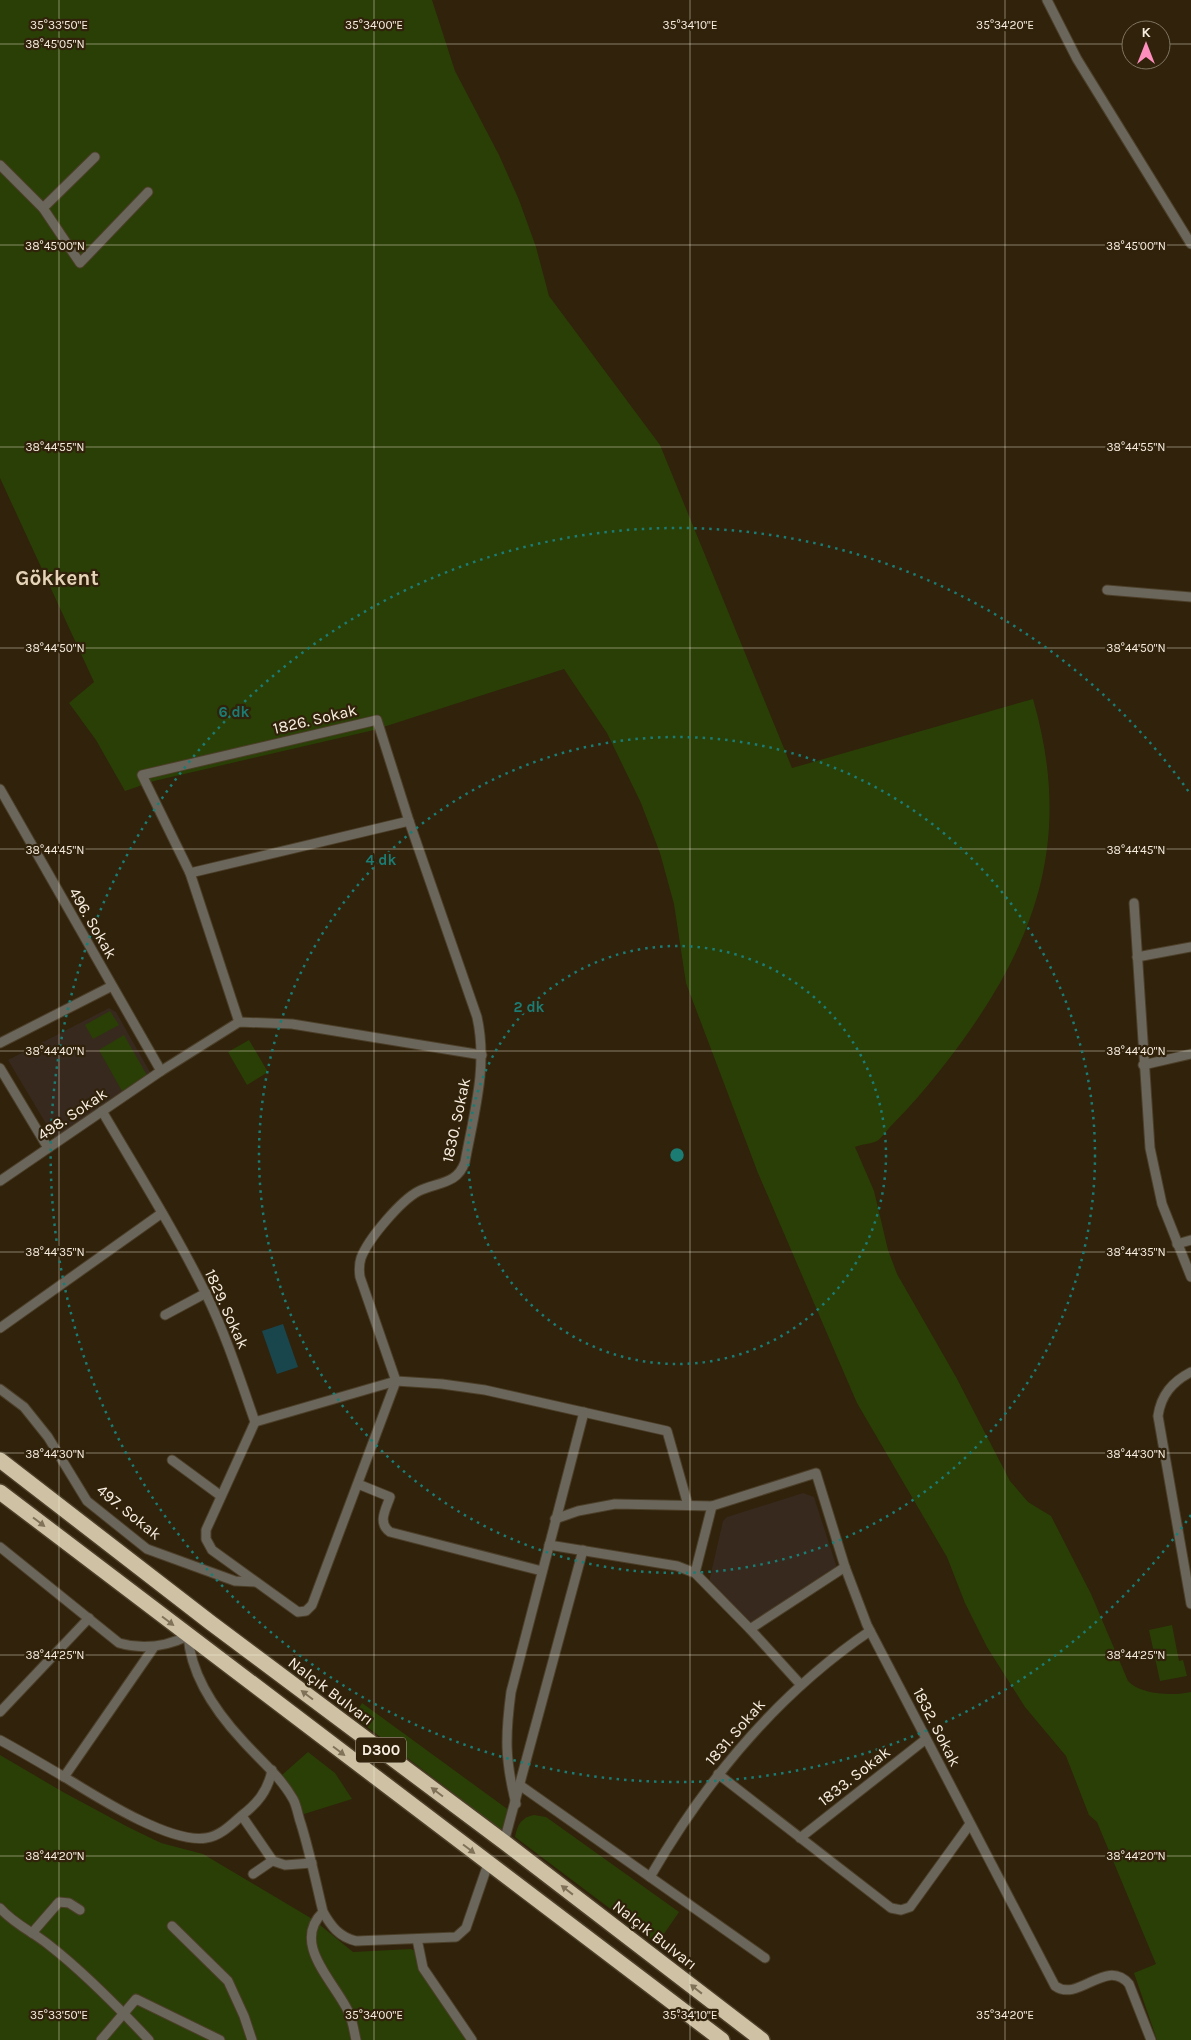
<svg xmlns="http://www.w3.org/2000/svg" width="1191" height="2040" font-family="Karla,sans-serif">
	<style>
		.education { fill: #37291d }
		.green { fill: #2a3f06 }
		.water { fill: #19454c }
		.lines { fill: none; stroke-linecap: round; stroke-linejoin: round }
		.street-casing { stroke: #4c3f29; stroke-width: 11 }
		.highway-casing { stroke: #4c3f29; stroke-width: 18 }
		.street { stroke: #6b665b; stroke-width: 9 }
		.highway { stroke: #cec1a4; stroke-width: 15 }
		.oneway { fill: #7f7258 }
		.ticks { fill: none; stroke: #f9efe1; stroke-width: 1; stroke-opacity: 0.45 }
		.ring { fill: none; stroke: #1b7c74; stroke-width: 2.5; stroke-dasharray: 2.5 5 }
		.labels { text-anchor: middle; dominant-baseline: central; stroke-width: 4.5; stroke-linejoin: round; paint-order: stroke }
		.shield { fill: #30220b; stroke: #bdb2a1; stroke-width: 1 }
		.shield-label { font-size: 15px; font-weight: bold; fill: #f9efe1 }
		.street-label { font-size: 16px; fill: #f9efe1; stroke: #30220b }
		.district-label { font-size: 21px; font-weight: bold; fill: #e6d4b8; stroke: #30220b }
		.ticks-label { font-size: 12px; text-anchor: middle; fill: #f9efe1; stroke: #30220b; stroke-width: 4.5; stroke-linejoin: round; paint-order: stroke }
		.centre { fill: #1b7c74; stroke: #30220b; stroke-width: 2.5 }
		.ring-label { font-size: 15px; text-anchor: middle; font-weight: bold; fill: #1b7c74; stroke: #30220b; stroke-width: 4.5; stroke-linejoin: round; paint-order: stroke }
	</style>
	<rect width="100%" height="100%" fill="#30220b"/>
	<g class="education">
		<polygon points="109,1008 116,1012 151,1074 57,1142 8,1060"/>
		<polygon points="803,1493 814,1497 838,1571 752,1626 709,1582 723,1521 727,1517"/>
	</g>
	<g class="green">
		<path d="M 0,0 L 432,0 L 455,71 L 499,155 L 519,200 L 536,247 L 549,296 L 660,445 L 792,768 L 1033,699 C 1075,844 1034,949 945,1064 C 928,1086 910,1107 890,1127 C 886,1131 882,1138 877,1141 C 871,1144 862,1144 855,1147 L 874,1191 L 888,1250 L 897,1274 L 956,1377 L 1010,1481 L 1028,1502 L 1051,1516 L 1091,1594 L 1128,1681 C 1140,1695 1174,1696 1191,1692 L 1191,2040 L 1157,2040 L 1134,1973 L 1156,1964 L 1097,1822 L 1089,1815 L 1066,1756 L 1025,1707 L 987,1647 L 965,1603 L 947,1557 L 857,1403 L 758,1173 L 686,983 L 674,904 L 660,853 L 641,803 L 607,733 L 564,669 L 374,730 L 154,781 L 125,791 L 96,740 L 69,703 L 94,682 L 0,478 Z"/>
		<polygon points="110,1011 119,1025 93,1039 85,1025"/>
		<polygon points="124,1035 148,1077 122,1091 99,1050"/>
		<polygon points="249,1040 268,1072 247,1085 228,1052"/>
		<polygon points="1172,1625 1179,1661 1183,1660 1187,1676 1160,1681 1149,1630"/>
		<polygon points="362,1703 510,1811 503,1831 354,1717"/>
		<polygon points="308,1752 335,1773 352,1799 304,1814 282,1775"/>
		<polygon points="0,1755 63,1792 128,1827 161,1843 203,1854 314,1920 353,1952 411,1949 425,1956 426,1967 477,2040 0,2040"/>
		<path d="M 534,1815 L 546,1817 L 679,1912 L 657,1944 L 515,1837 C 517,1825 522,1817 534,1815 Z"/>
	</g>
	<polygon class="water" points="283,1324 298,1367 277,1374 262,1331"/>
	<g class="lines">
		<defs>
			<g id="street">
				<polyline points="1047,0 1077,59 1191,244"/>
				<polyline points="0,165 43,208 80,263 148,192"/>
				<polyline points="43,208 95,157"/>
				<polyline points="1107,590 1191,597"/>
				<polygon points="377,720 409,821 190,873 142,775"/>
				<polyline points="0,789 161,1071"/>
				<polyline points="190,873 239,1022"/>
				<polyline points="1134,903 1150,1148 1162,1204 1191,1277"/>
				<polyline points="1137,957 1191,947"/>
				<polyline points="0,1043 112,986"/>
				<polyline points="1143,1065 1191,1054"/>
				<polyline points="0,1068 48,1148"/>
				<path d="M 102,1111 C 137,1171 175,1231 206,1294 C 226,1335 240,1379 255,1422 L 206,1530 L 206,1539 L 212,1550 L 298,1612 L 306,1611 L 312,1605 L 396,1381 L 360,1277 C 359,1270 359,1264 361,1258 C 368,1239 401,1200 419,1191 C 437,1182 457,1185 465,1162 C 474,1113 488,1066 477,1017 L 409,821"/>
				<polyline points="0,1181 161,1071 239,1022 292,1024 482,1055"/>
				<polyline points="1177,1244 1191,1240"/>
				<polyline points="165,1315 206,1293"/>
				<polyline points="0,1328 162,1213"/>
				<path d="M 1191,1372 C 1172,1382 1161,1395 1158,1416 L 1191,1604"/>
				<polyline points="0,1389 24,1407 48,1437 87,1501 147,1549 235,1581 256,1582"/>
				<polyline points="255,1422 396,1381 442,1384 485,1390 667,1431 688,1505"/>
				<polyline points="172,1460 221,1496"/>
				<path d="M 358,1484 L 390,1497 C 386,1509 377,1523 390,1532 L 542,1571"/>
				<path d="M 555,1519 L 578,1511 L 615,1504 L 712,1506 L 816,1473 L 845,1567 L 867,1625 L 1055,1986 C 1079,2003 1106,1957 1129,1984 L 1151,2040"/>
				<polyline points="549,1545 677,1566 695,1573 750,1629 801,1685"/>
				<path d="M 0,1547 L 119,1643 C 143,1650 165,1647 188,1636 C 191,1676 216,1712 243,1741 C 260,1760 280,1776 293,1799 C 297,1806 298,1816 301,1824 C 310,1853 316,1883 323,1912 C 290,1944 336,1983 349,2013 C 353,2022 354,2031 356,2040"/>
				<polyline points="695,1573 712,1506"/>
				<polyline points="750,1629 845,1567"/>
				<polyline points="0,1712 89,1618"/>
				<path d="M 0,1740 C 22,1752 44,1765 66,1778 C 97,1797 170,1844 206,1838 C 220,1836 231,1825 241,1816 C 257,1804 268,1791 272,1770"/>
				<polyline points="718,1774 891,1908 901,1910 910,1907 970,1824"/>
				<polyline points="64,1777 154,1647"/>
				<polyline points="521,1786 765,1958"/>
				<path d="M 516,1804 C 505,1760 505,1737 511,1692 L 584,1412"/>
				<polyline points="242,1816 273,1861 285,1865 312,1863"/>
				<polyline points="800,1838 926,1739"/>
				<polyline points="504,1842 583,1550"/>
				<polyline points="253,1874 272,1861"/>
				<path d="M 650,1877 C 706,1780 777,1694 870,1631"/>
				<path d="M 0,1908 C 14,1924 33,1932 49,1945 C 85,1973 118,2007 149,2040"/>
				<path d="M 323,1912 C 331,1926 339,1937 356,1941 L 456,1937 L 466,1928 L 488,1864"/>
				<polyline points="172,1926 228,1981 244,2016 252,2040"/>
				<polyline points="32,1933 59,1902 69,1903 80,1910"/>
				<polyline points="417,1939 423,1968 472,2040"/>
				<polyline points="101,2040 136,1999 220,2040"/>
			</g>
			<g id="highway">
				<polyline points="0,1460 211,1623 504,1842 762,2040"/>
				<polyline points="0,1492 722,2040"/>
			</g>
		</defs>
		<use href="#street" class="street-casing"/>
		<use href="#highway" class="highway-casing"/>
		<use href="#street" class="street"/>
		<use href="#highway" class="highway"/>
	</g>
	<defs><path id="oneway-solid" d="M-6-.8H1V-3.2L6.5 0L1 3.2V.8H-6Z" transform="scale(1.25)"/></defs>
	<g class="oneway">
		<use href="#oneway-solid" transform="translate(39 1522) rotate(37)"/>
		<use href="#oneway-solid" transform="translate(168 1621) rotate(37)"/>
		<use href="#oneway-solid" transform="translate(307 1695) rotate(-143)"/>
		<use href="#oneway-solid" transform="translate(339 1751) rotate(37)"/>
		<use href="#oneway-solid" transform="translate(437 1792) rotate(-143)"/>
		<use href="#oneway-solid" transform="translate(469 1849) rotate(37)"/>
		<use href="#oneway-solid" transform="translate(567 1890) rotate(-142)"/>
		<use href="#oneway-solid" transform="translate(696 1989) rotate(-142)"/>
	</g>
	<path class="ticks" d="M 59,0 L 59,2040M 374,0 L 374,2040M 690,0 L 690,2040M 1005,0 L 1005,2040M 0,44 L 1131,44M 1161,44 L 1191,44M 0,245 L 1191,245M 0,447 L 1191,447M 0,648 L 1191,648M 0,849 L 1191,849M 0,1051 L 1191,1051M 0,1252 L 1191,1252M 0,1453 L 1191,1453M 0,1655 L 1191,1655M 0,1856 L 1191,1856"/>
	<g class="ring">
		<circle cx="677" cy="1155" r="209"/>
		<circle cx="677" cy="1155" r="418"/>
		<path d="M1191 1515A627 627 0 1 1 1191 795"/>
	</g>
	<g class="labels">
		<rect class="shield" x="356" y="1737.5" width="50" height="25" rx="4"/>
		<g class="shield-label">
			<text x="381" y="1750">D300</text>
		</g>
		<g class="street-label">
			<text transform="translate(315 719) rotate(-13)">1826. Sokak</text>
			<text transform="translate(93 923) rotate(60)">496. Sokak</text>
			<text transform="translate(72 1114) rotate(-34)">498. Sokak</text>
			<text transform="translate(456 1120) rotate(-78)">1830. Sokak</text>
			<text transform="translate(227 1309) rotate(66)">1829. Sokak</text>
			<text transform="translate(129 1512) rotate(39)">497. Sokak</text>
			<text transform="translate(331 1691) rotate(37)">Nalçık Bulvarı</text>
			<text transform="translate(937 1727) rotate(63)">1832. Sokak</text>
			<text transform="translate(735 1732) rotate(-49)">1831. Sokak</text>
			<text transform="translate(854 1776) rotate(-38)">1833. Sokak</text>
			<text transform="translate(655 1935) rotate(38)">Nalçık Bulvarı</text>
		</g>
		<g class="district-label">
			<text x="57" y="578">Gökkent</text>
		</g>
	</g>
	<g class="ticks-label">
		<text x="59" y="29">35°33'50"E</text>
		<text x="374" y="29">35°34'00"E</text>
		<text x="690" y="29">35°34'10"E</text>
		<text x="1005" y="29">35°34'20"E</text>
		<text x="55" y="48">38°45'05"N</text>
		<text x="55" y="250">38°45'00"N</text>
		<text x="1136" y="250">38°45'00"N</text>
		<text x="55" y="451">38°44'55"N</text>
		<text x="1136" y="451">38°44'55"N</text>
		<text x="55" y="652">38°44'50"N</text>
		<text x="1136" y="652">38°44'50"N</text>
		<text x="55" y="854">38°44'45"N</text>
		<text x="1136" y="854">38°44'45"N</text>
		<text x="55" y="1055">38°44'40"N</text>
		<text x="1136" y="1055">38°44'40"N</text>
		<text x="55" y="1256">38°44'35"N</text>
		<text x="1136" y="1256">38°44'35"N</text>
		<text x="55" y="1458">38°44'30"N</text>
		<text x="1136" y="1458">38°44'30"N</text>
		<text x="55" y="1659">38°44'25"N</text>
		<text x="1136" y="1659">38°44'25"N</text>
		<text x="55" y="1860">38°44'20"N</text>
		<text x="1136" y="1860">38°44'20"N</text>
		<text x="59" y="2019">35°33'50"E</text>
		<text x="374" y="2019">35°34'00"E</text>
		<text x="690" y="2019">35°34'10"E</text>
		<text x="1005" y="2019">35°34'20"E</text>
	</g>
	<circle cx="677" cy="1155" r="8" class="centre"/>
	<g class="ring-label">
		<text x="234" y="717">6 dk</text>
		<text x="381" y="865">4 dk</text>
		<text x="529" y="1012">2 dk</text>
	</g>
	<g transform="translate(1146 45)"><circle r="24" fill="#30220b" stroke="#807461"/>
	<path d="M0-4L9 19L0 12L-9 19Z" fill="#fe8ebd"/>
	<text y="-8" font-size="14" font-weight="bold" text-anchor="middle" fill="#f9efe1">K</text>
	</g>
</svg>
